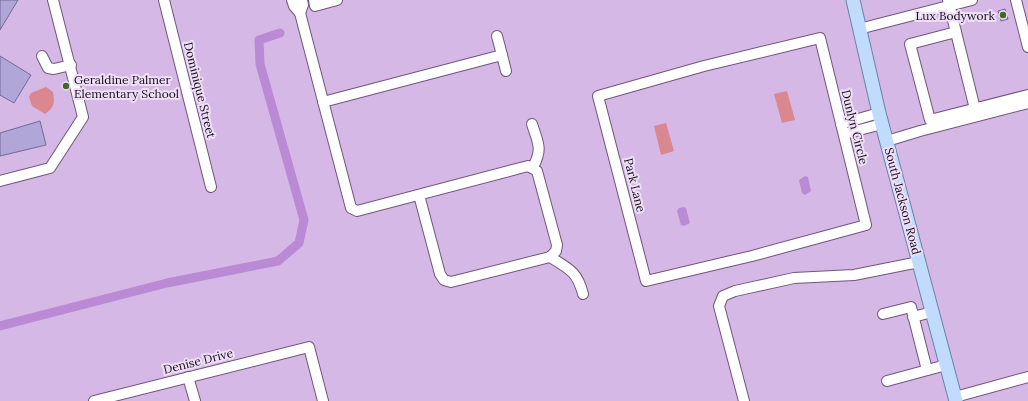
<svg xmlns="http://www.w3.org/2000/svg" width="1028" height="401" font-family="Lora,serif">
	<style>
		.green { fill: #da878f }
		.water { fill: #bb8ad5 }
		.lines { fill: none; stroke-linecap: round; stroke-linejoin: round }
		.canal { stroke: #bb8ad5; stroke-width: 9 }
		.building { fill: #b0a6d7; stroke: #736997 }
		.minor-casing { stroke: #70557e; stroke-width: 12 }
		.major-casing { stroke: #6983ab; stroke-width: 15 }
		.minor { stroke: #fff; stroke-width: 10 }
		.major { stroke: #c0dbfb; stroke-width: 13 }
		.poi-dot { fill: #436924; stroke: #eedff7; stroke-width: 1.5 }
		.labels { text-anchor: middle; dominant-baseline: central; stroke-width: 4; stroke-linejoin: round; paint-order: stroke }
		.poi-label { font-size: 12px; fill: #150b1b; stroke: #eedff7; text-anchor: end }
		.street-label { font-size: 12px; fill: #150b1b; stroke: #eedff7 }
	</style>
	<rect width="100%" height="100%" fill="#d6b8e6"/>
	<g class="green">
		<path d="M 46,87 L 53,92 C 55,103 54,108 45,114 L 32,106 L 29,97 L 31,93 Z"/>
		<polygon points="787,91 795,120 782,123 774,94"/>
		<polygon points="666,123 674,151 661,155 654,126"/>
	</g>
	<g class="water">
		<polygon points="805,176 808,177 811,191 805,195 802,193 799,180"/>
		<polygon points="684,207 686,208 690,223 684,226 681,225 677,211 679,208"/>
	</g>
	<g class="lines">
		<polyline class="canal" points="0,326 167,283 278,261 299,243 304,220 260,64 259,40 280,33"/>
	</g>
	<g class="building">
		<polygon points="0,0 18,0 0,30"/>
		<polygon points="1005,9 1008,19 1001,21 998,11"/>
		<polygon points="0,56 31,75 14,103 0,95"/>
		<polygon points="40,121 46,145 0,156 0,133"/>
	</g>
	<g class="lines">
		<defs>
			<g id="minor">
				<polyline points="164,0 211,187"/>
				<polyline points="292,0 294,6 300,13 303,5 302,0"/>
				<polyline points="314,0 315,6 337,0"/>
				<polyline points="948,0 975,109"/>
				<polyline points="1016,0 1028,47"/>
				<polyline points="300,13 351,208 357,211 528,166 537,171 557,245 556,251 550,257 451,282 444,280 440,274 419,195"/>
				<polyline points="859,29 972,0"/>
				<polyline points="956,32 910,44 930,120 1028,95"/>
				<polygon points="820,38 866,225 752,256 646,281 598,96 704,66"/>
				<polyline points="502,55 506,71"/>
				<polyline points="42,56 48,68 54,69 71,65"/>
				<polyline points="323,102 502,55 497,36"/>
				<path d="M 532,124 C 538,143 543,149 533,167"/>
				<polyline points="841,124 879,113"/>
				<polyline points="844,134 882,124"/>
				<polyline points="887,141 920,131 1028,103"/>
				<polyline points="0,181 50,168 83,117 53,0"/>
				<path d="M 550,257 C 569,269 577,271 583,294"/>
				<polyline points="883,314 911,307 927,370"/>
				<polyline points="913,317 932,312"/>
				<polyline points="188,377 195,401"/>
				<polyline points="887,381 946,365"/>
				<polyline points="955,397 1028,377"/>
				<polyline points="94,401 309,347 323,401"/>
				<polyline points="744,401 719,306 723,296 735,291 794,278 854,275 919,262"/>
			</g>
			<polyline id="major" points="853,0 879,113 956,401"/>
		</defs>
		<use href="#minor" class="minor-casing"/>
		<use href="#major" class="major-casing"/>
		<use href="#minor" class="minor"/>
		<use href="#major" class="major"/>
	</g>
	<g class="poi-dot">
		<circle cx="1003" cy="15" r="4"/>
		<circle cx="66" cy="86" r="4"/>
	</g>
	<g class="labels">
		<g class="poi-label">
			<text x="995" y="15">Lux Bodywork</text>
			<text x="74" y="79" text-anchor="start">Geraldine Palmer<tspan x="74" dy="14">Elementary School</tspan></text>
		</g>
		<g class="street-label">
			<text transform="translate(200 90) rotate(76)">Dominique Street</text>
			<text transform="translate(855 127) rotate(76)">Dunlyn Circle</text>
			<text transform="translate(635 185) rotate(76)">Park Lane</text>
			<text transform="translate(903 201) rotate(75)">South Jackson Road</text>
			<text transform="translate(198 361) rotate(-14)">Denise Drive</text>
		</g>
	</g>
</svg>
